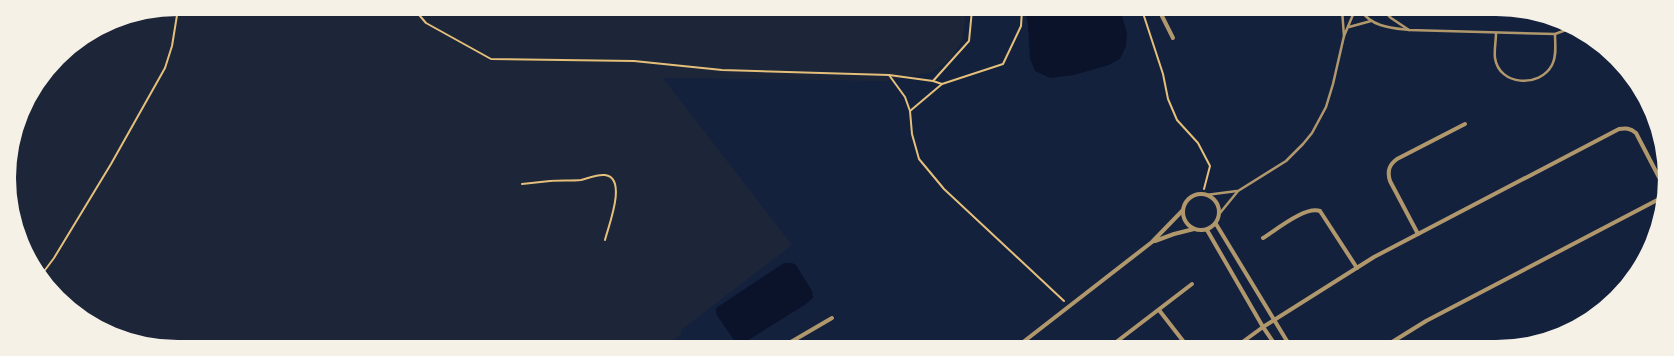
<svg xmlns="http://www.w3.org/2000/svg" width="1674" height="356" font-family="'Roboto Condensed',sans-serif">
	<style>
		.green { fill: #1d2539 }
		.water { fill: #0b132b }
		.building { fill: #48494c }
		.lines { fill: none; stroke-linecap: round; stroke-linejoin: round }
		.path { stroke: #e5c07b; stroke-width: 2 }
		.service { stroke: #b1986c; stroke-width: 2.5 }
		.minor { stroke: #b1986c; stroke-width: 4 }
	</style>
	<rect width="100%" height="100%" fill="#14213d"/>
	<polygon class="green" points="178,9 966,10 963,38 960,45 950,59 933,72 888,81 663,78 792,245 681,330 681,334 665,346 156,346 94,324 51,289 18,232 9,167 22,113 59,58 114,22"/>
	<g class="water">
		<polygon points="1025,10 1120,10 1127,33 1126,46 1120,59 1109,65 1074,75 1050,78 1035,71 1030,59 1028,25"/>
		<polygon points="784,263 792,263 796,265 812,291 813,298 806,304 742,344 737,344 716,314 716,308"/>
	</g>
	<polygon class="building" points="1489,10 1518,10 1523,12 1489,12"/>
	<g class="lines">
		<g class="path">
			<polyline points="414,9 426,23 491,59 634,61 722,70 889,75 905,97 910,111 912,134 919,159 944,189 1064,301"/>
			<polyline points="1142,10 1163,74 1168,99 1177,120 1198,143 1210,166 1204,189"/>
			<polyline points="889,75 933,81 942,84"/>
			<polyline points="933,81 969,41 972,10"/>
			<polyline points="910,111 942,84 1003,64 1021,26 1022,10"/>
			<path d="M 522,184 C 531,183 541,182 550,181 C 560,180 571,181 581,180 C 589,178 597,174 605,175 C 628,178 608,227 605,240"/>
			<polyline points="42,274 54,258 111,164 165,68 172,46 178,9"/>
		</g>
		<g class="service">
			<polyline points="1342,10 1344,36"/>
			<path d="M 1361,10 C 1371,27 1392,28 1409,30 L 1555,34 L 1566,30 L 1577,31"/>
			<polyline points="1383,10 1391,18 1409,30"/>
			<polyline points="1349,27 1371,21"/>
			<path d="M 1496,33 C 1496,41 1494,50 1495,58 C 1499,86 1540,88 1552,65 C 1557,56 1555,44 1555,34"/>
			<polyline points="1206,195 1237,191"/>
			<polyline points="1220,213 1238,191 1286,161 1303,144 1312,133 1326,107 1333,84 1344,36 1355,10"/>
		</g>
		<g class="minor">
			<polyline points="1159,10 1173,38"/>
			<circle cx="1201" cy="212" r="18"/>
			<polyline points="1216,224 1290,346"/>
			<polyline points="1207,230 1263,327 1276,346"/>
			<path d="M 1418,234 L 1390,181 C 1387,171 1389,165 1397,159 L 1465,124"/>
			<path d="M 1263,238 C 1276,230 1305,206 1320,211 L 1357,268"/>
			<polyline points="1155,241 1174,234 1194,229"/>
			<polyline points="1159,310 1187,346"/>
			<polyline points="784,346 832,318"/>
			<polyline points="1018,346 1152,242 1183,210"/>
			<polyline points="1111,346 1192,284"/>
			<path d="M 1237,346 L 1263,327 L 1374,257 L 1619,129 C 1626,128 1630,128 1636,133 L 1663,185"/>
			<polyline points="1384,347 1426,321 1663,197"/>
		</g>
	</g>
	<path d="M0 0H1674V356H0ZM178 16H1496A162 162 0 0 1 1658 178V178A162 162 0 0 1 1496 340H178A162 162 0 0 1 16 178V178A162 162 0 0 1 178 16Z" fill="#f6f1e7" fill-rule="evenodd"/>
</svg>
